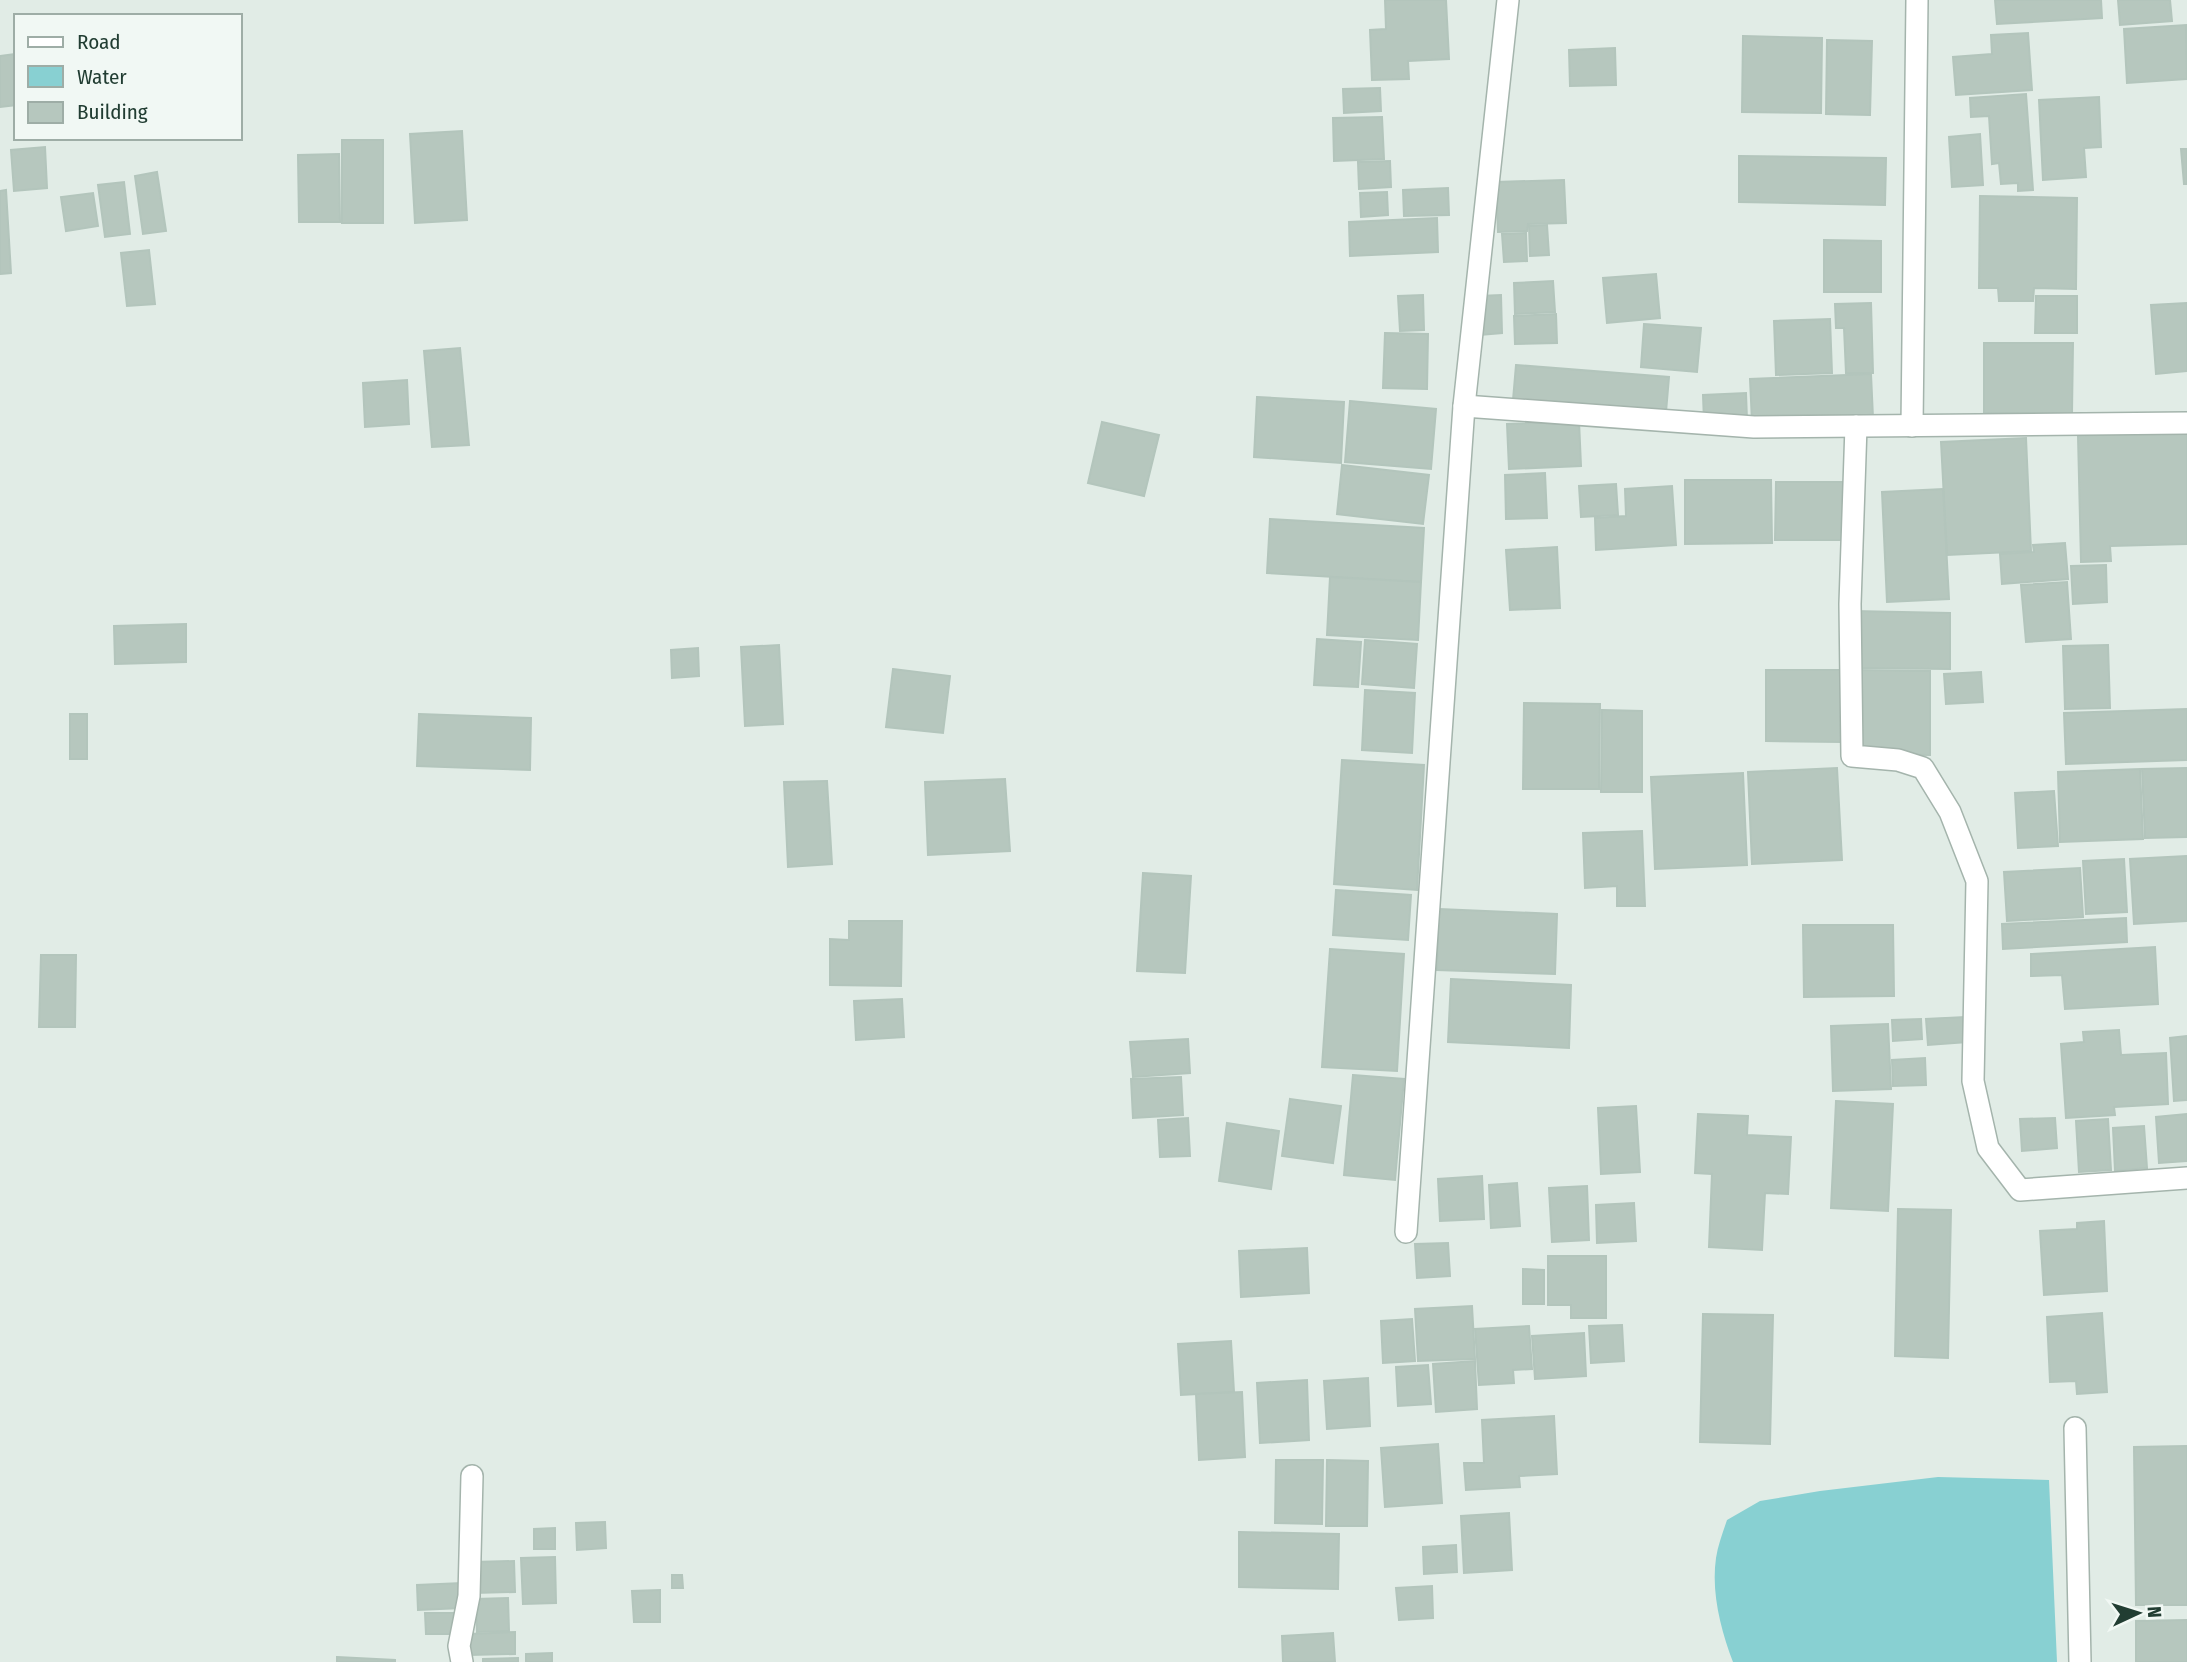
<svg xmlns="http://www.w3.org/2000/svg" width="2187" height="1662" font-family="'Fira Sans Condensed',sans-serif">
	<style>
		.water { fill: #88d0d2 }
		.building { fill: #b6c7be; stroke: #b3c5bc; stroke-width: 2 }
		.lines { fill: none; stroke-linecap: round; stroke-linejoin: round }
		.lane-casing { stroke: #a4b4ac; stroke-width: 24 }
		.street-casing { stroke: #a4b4ac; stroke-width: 24 }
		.lane { stroke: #fff; stroke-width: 21 }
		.street { stroke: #fff; stroke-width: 21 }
	</style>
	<rect width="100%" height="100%" fill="#e1ece6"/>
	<path class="water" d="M 1938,1477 L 2049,1480 L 2057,1662 L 1733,1662 C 1721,1630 1711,1593 1716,1558 C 1718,1545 1723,1532 1727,1520 L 1760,1501 L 1820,1491 Z"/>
	<g class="building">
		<polygon points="1385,0 1446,0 1449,59 1408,61 1409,79 1372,80 1370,30 1386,29"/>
		<polygon points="1995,0 2101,0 2102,18 1997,24"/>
		<polygon points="2118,0 2170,0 2172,21 2120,25"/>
		<polygon points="2186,25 2187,79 2127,83 2124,29"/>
		<polygon points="2028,33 2032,90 1956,95 1953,57 1992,54 1991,35"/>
		<polygon points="1743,36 1822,38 1821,113 1742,112"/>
		<polygon points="1827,40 1872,41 1870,115 1826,114"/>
		<polygon points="1615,48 1616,85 1570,86 1569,50"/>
		<polygon points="16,54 16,105 0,107 0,56"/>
		<polygon points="1380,88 1381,111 1344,113 1343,89"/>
		<polygon points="2026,94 2033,190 2018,191 2018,183 2001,184 1999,163 1992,164 1989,116 1971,117 1970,98"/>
		<polygon points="2099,97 2101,147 2084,148 2086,177 2043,180 2039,100"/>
		<polygon points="1382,117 1384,159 1334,161 1333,118"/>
		<polygon points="462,131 467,220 415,223 410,134"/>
		<polygon points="1980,134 1983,185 1952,187 1949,137"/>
		<rect x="342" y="140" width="41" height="83"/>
		<polygon points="45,147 47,188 14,191 11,150"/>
		<polygon points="2181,149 2187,149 2187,184 2184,184"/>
		<polygon points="339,154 340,222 299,222 298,155"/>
		<polygon points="1739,156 1886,158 1885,205 1739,202"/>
		<polygon points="1390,161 1391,187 1359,189 1358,162"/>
		<polygon points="157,172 166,231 143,234 135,176"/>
		<polygon points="1564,180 1566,223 1528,224 1527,231 1498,232 1496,182"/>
		<polygon points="124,182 130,234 105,237 98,185"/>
		<polygon points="1448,188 1449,215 1404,216 1403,190"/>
		<polygon points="6,190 11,273 0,274 0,191"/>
		<polygon points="1387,192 1388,215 1361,217 1360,193"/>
		<polygon points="93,193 98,226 66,231 61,197"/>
		<polygon points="1980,196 2077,198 2076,289 2034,288 2033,301 1999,301 1998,288 1979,288"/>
		<polygon points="1437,218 1438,252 1350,256 1349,222"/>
		<polygon points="1547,225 1549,255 1530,256 1529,226"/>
		<polygon points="1526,233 1527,261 1504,262 1502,234"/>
		<polygon points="1824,240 1881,241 1881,292 1824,292"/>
		<polygon points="149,250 155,304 127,306 121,253"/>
		<polygon points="1656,274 1660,318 1607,323 1603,278"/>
		<polygon points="1553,281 1555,312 1515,314 1514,283"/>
		<polygon points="1423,295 1424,330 1400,331 1398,296"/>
		<polygon points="1501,295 1502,333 1480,335 1479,296"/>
		<polygon points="2036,296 2077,296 2077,333 2035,333"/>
		<polygon points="1871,303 1873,373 1846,373 1844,328 1836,328 1835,304"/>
		<polygon points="2187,303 2187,371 2156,374 2151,305"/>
		<polygon points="1556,314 1557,343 1515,344 1514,316"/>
		<polygon points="1830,319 1832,373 1776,375 1774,321"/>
		<polygon points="1644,324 1701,328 1697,372 1641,367"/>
		<polygon points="1385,333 1428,334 1427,389 1383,388"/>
		<polygon points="1984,343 2073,343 2072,413 1984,413"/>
		<polygon points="460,348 469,445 432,447 424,351"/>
		<polygon points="1516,365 1669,377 1666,412 1513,400"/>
		<polygon points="1871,374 1873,418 1752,422 1750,379"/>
		<polygon points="407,380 409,424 365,427 363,383"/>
		<polygon points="1746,393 1747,420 1704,421 1703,395"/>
		<polygon points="1257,397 1344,402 1341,463 1254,457"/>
		<polygon points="1350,401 1436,409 1431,469 1345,462"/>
		<polygon points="1579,421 1581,466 1509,469 1507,424"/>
		<polygon points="1102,422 1159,435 1144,496 1088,483"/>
		<polygon points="2187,432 2187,544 2110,546 2111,561 2081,562 2078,436"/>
		<polygon points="2026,438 2031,551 1947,555 1941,442"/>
		<polygon points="1342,465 1429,475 1423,524 1337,514"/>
		<polygon points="1545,473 1547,518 1506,519 1505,475"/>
		<polygon points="1685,480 1771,480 1772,543 1685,544"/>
		<polygon points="1776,482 1848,482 1847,540 1775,540"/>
		<polygon points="1616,484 1618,515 1581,517 1579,486"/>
		<polygon points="1672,486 1676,545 1596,550 1595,518 1626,516 1625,489"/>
		<polygon points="1943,489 1949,599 1887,602 1882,492"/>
		<polygon points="1270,519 1424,528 1421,582 1267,573"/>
		<polygon points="2065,543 2068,579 2002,584 2000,554 2034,552 2033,545"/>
		<polygon points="1557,547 1560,608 1510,610 1506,550"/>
		<polygon points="2106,565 2107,602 2073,604 2071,566"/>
		<polygon points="1330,577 1421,582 1418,640 1327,635"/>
		<polygon points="2067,582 2071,639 2026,642 2021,585"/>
		<polygon points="1853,611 1950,613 1950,669 1853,668"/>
		<polygon points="186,624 186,662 115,664 114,626"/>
		<polygon points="1317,639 1361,642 1358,687 1314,685"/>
		<polygon points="1365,640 1417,644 1414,688 1362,684"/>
		<polygon points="779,645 783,724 745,726 741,647"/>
		<polygon points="2108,645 2110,708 2065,709 2063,646"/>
		<polygon points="698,648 699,676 672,678 671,650"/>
		<polygon points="893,669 950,676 943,733 886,727"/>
		<polygon points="1766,670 1842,670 1841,742 1766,741"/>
		<polygon points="1855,670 1930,671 1930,755 1854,754"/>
		<polygon points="1981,672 1983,702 1946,704 1944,674"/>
		<polygon points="1365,690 1415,693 1412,753 1362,750"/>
		<polygon points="1524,703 1600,704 1599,789 1523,789"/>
		<polygon points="2187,709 2187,760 2066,764 2064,713"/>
		<polygon points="1602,710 1642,711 1642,792 1601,792"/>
		<rect x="70" y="714" width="17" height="45"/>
		<polygon points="419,714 531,718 530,770 417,766"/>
		<polygon points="1342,760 1424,765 1417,890 1334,884"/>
		<polygon points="1837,768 1842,860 1752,864 1748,772"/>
		<polygon points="2187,768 2187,837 2145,838 2142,769"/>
		<polygon points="2140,769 2143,839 2060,842 2058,772"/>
		<polygon points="1743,773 1747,865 1655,869 1651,777"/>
		<polygon points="1005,779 1010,851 928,855 925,782"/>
		<polygon points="827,781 832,864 788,867 784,782"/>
		<polygon points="2054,791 2058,846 2018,848 2015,793"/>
		<polygon points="1642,831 1645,906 1617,906 1617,886 1585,888 1583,833"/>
		<polygon points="2187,856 2187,921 2134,924 2130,859"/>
		<polygon points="2124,859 2127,912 2086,914 2083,861"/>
		<polygon points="2080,868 2083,917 2007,921 2004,872"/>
		<polygon points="1143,873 1191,876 1185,973 1137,971"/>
		<polygon points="1336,890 1411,895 1408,940 1333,935"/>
		<polygon points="1439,909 1557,914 1555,974 1437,970"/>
		<polygon points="2126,918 2127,942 2003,949 2002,924"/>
		<polygon points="849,921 902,921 901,986 830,985 830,939 849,940"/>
		<polygon points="1803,925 1893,925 1894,996 1804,997"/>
		<polygon points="2155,947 2158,1004 2065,1009 2062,975 2031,976 2031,954"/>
		<polygon points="1330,949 1404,954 1397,1071 1322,1067"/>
		<polygon points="41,955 76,955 75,1027 39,1027"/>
		<polygon points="1451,979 1571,985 1569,1048 1448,1042"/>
		<polygon points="902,999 904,1037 856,1040 854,1001"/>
		<polygon points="1965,1017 1967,1042 1928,1045 1926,1019"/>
		<polygon points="1921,1019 1922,1039 1893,1041 1892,1020"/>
		<polygon points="1888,1024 1891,1089 1833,1091 1831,1026"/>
		<polygon points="2119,1030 2121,1055 2166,1053 2168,1104 2114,1107 2115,1115 2066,1118 2061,1044 2084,1042 2083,1032"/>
		<polygon points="2187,1036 2187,1100 2174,1101 2170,1038"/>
		<polygon points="1188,1039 1190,1073 1133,1077 1130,1042"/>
		<polygon points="1925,1058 1926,1085 1893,1086 1892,1060"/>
		<polygon points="1353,1075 1404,1079 1395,1180 1344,1175"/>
		<polygon points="1181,1077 1183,1115 1133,1118 1131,1079"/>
		<polygon points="1290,1099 1341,1106 1333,1163 1282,1156"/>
		<polygon points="1836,1101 1893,1104 1888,1211 1831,1208"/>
		<polygon points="1636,1106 1640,1172 1601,1174 1598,1108"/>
		<polygon points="1698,1114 1748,1116 1747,1135 1791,1137 1788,1194 1765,1193 1762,1250 1709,1247 1712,1174 1695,1173"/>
		<polygon points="2187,1114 2187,1161 2159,1163 2156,1117"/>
		<polygon points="1188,1118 1190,1156 1160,1157 1158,1120"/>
		<polygon points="2055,1118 2057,1148 2022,1151 2020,1119"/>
		<polygon points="2108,1119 2111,1170 2079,1172 2076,1121"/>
		<polygon points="1227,1123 1279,1131 1271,1189 1219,1181"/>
		<polygon points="2144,1126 2147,1168 2115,1171 2113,1128"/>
		<polygon points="1482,1176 1484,1219 1440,1221 1438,1179"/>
		<polygon points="1517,1183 1520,1226 1491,1228 1489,1185"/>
		<polygon points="1587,1186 1589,1240 1552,1242 1549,1188"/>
		<polygon points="1634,1203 1636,1241 1597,1243 1596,1205"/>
		<polygon points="1898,1209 1951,1210 1948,1358 1895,1356"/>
		<polygon points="2104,1221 2107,1291 2044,1295 2040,1231 2077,1229 2077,1223"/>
		<polygon points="1448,1243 1450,1276 1417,1278 1415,1244"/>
		<polygon points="1307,1248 1309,1293 1241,1297 1239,1251"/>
		<polygon points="1548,1256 1606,1256 1606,1318 1571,1318 1571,1305 1548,1305"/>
		<polygon points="1523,1269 1544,1270 1544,1304 1523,1304"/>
		<polygon points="1472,1306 1475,1359 1418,1361 1415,1309"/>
		<polygon points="2102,1313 2107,1392 2077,1394 2076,1381 2050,1382 2047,1317"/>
		<polygon points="1703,1314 1773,1315 1770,1444 1700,1442"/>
		<polygon points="1412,1319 1415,1361 1383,1363 1381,1321"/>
		<polygon points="1622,1325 1624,1361 1591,1363 1589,1326"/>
		<polygon points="1529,1326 1532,1369 1513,1370 1514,1383 1479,1385 1475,1329"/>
		<polygon points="1584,1333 1586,1376 1535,1379 1532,1336"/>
		<polygon points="1231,1341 1234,1392 1181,1395 1178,1344"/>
		<polygon points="1475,1361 1477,1409 1436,1412 1433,1364"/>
		<polygon points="1428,1365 1431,1404 1398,1406 1396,1367"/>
		<polygon points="1368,1378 1370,1426 1327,1429 1324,1381"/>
		<polygon points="1307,1380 1309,1440 1260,1443 1257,1383"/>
		<polygon points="1242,1392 1245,1457 1199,1460 1196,1394"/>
		<polygon points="1554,1416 1557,1474 1519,1476 1520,1487 1466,1490 1464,1463 1484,1463 1482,1420"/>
		<polygon points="1438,1444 1442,1503 1385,1507 1381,1448"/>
		<polygon points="2187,1446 2187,1605 2136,1605 2134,1447"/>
		<polygon points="1276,1460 1323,1460 1322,1524 1275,1523"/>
		<polygon points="1327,1460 1368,1461 1367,1526 1326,1526"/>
		<polygon points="1509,1513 1512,1570 1464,1573 1461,1516"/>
		<polygon points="605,1522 606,1548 577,1550 576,1523"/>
		<polygon points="555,1528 555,1549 534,1549 534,1529"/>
		<polygon points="1239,1532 1339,1534 1338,1589 1239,1587"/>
		<polygon points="1456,1545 1457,1572 1424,1574 1423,1547"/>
		<polygon points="555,1557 556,1603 523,1604 521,1558"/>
		<polygon points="514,1561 515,1592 474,1593 473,1562"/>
		<polygon points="672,1575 682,1575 683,1588 672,1588"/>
		<polygon points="462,1583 462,1608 418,1610 417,1585"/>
		<polygon points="1432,1586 1433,1618 1399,1620 1396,1588"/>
		<polygon points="660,1590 660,1622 634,1622 632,1591"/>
		<polygon points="508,1598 509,1631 477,1632 476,1599"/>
		<polygon points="425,1613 455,1613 455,1634 426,1634"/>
		<polygon points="2187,1620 2187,1662 2136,1662 2136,1621"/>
		<polygon points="515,1632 515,1654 469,1655 469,1634"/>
		<polygon points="1333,1633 1335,1662 1283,1662 1282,1636"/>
		<polygon points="552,1653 552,1662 526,1662 526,1654"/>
		<polygon points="337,1657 395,1660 395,1662 337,1662"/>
		<polygon points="518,1658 518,1662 483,1662 483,1659"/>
	</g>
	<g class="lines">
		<defs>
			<polyline id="lane" points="2075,1428 2080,1662"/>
			<g id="street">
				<polyline points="1464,406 1754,427 2187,423"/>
				<polyline points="1856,426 1850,604 1852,756 1898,760 1923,768 1950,812 1977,881 1973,1081 1988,1148 2020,1190 2187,1178"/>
				<polyline points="1912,426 1917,0"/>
				<polyline points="1406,1232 1464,406 1508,0"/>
				<polyline points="462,1662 459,1646 469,1596 472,1476"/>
			</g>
		</defs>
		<use href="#lane" class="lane-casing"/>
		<use href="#street" class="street-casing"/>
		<use href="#lane" class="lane"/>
		<use href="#street" class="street"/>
	</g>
	<rect x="14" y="14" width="228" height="126" fill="#f1f8f4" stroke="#9eada6" stroke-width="2"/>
	<rect x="28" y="37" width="35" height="10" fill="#ffffff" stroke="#9eada6" stroke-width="2"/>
	<text x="77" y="49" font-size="21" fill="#213d32">Road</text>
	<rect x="28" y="66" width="35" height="21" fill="#88d0d2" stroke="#9eada6" stroke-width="2"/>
	<text x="77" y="84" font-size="21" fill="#213d32">Water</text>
	<rect x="28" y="102" width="35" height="21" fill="#b6c7be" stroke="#9eada6" stroke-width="2"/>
	<text x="77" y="119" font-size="21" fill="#213d32">Building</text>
	<g transform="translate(2138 1613) rotate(86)" stroke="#f1f8f4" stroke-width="5" paint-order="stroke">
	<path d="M0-5L12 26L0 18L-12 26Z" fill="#213d32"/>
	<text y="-10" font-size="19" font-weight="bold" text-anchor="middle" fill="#213d32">N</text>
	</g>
</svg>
